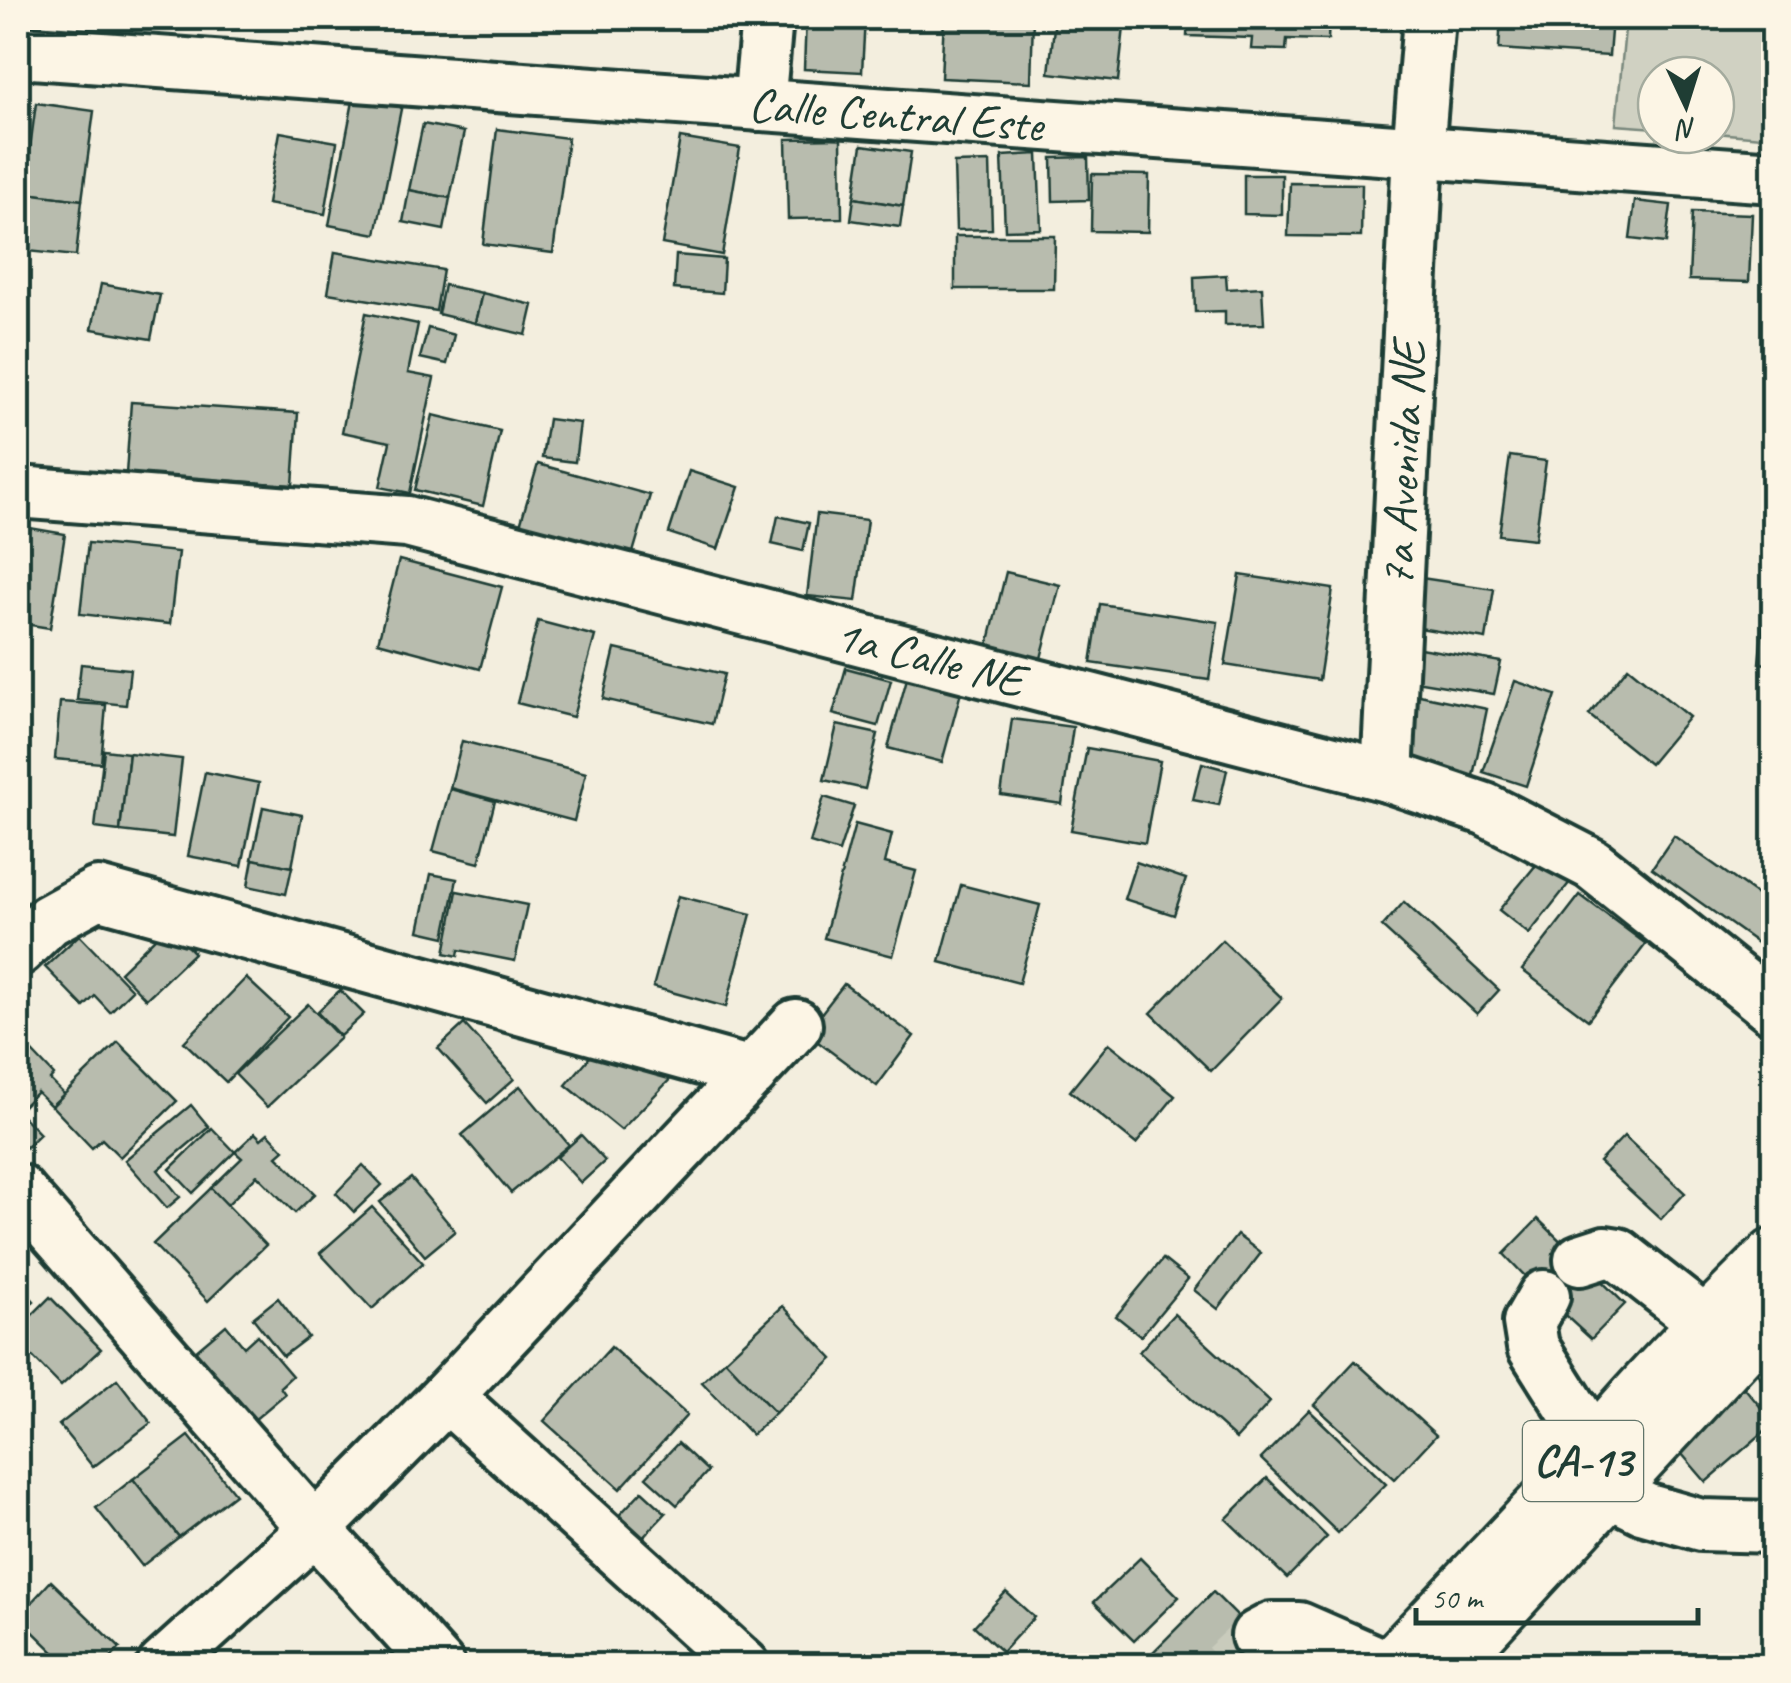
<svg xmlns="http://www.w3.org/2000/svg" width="1791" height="1683" font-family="Caveat,sans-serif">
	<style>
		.green { fill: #d0d1c2; stroke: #78877b; stroke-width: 2.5 }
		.building { fill: #b8bcae; stroke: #1f3d34; stroke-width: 2.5 }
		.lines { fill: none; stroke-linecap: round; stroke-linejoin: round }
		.minor-tunnel { stroke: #c9cbbc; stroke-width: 50; stroke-dasharray: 50 25; stroke-linecap: butt }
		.minor-casing { stroke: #1f3d34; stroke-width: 58 }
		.major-casing { stroke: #1f3d34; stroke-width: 62 }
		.minor { stroke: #fcf5e5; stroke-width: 50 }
		.major { stroke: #fcf5e5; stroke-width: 55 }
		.labels { text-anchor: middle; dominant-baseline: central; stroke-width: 9; stroke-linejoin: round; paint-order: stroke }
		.shield { fill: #fcf5e5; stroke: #617469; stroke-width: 2.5 }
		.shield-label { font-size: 45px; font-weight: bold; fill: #1f3d34 }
		.street-label { font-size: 48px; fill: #1f3d34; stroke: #fcf5e5 }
	</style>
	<rect width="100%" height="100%" fill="#f3eede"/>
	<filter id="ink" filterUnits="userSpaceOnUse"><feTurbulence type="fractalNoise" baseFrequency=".01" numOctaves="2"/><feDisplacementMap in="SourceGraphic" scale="20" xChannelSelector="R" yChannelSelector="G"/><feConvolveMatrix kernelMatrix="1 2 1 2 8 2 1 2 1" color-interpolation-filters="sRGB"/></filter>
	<g filter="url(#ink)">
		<polygon class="green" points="1626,18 1773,18 1773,138 1716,133 1716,75 1656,75 1656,128 1616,125"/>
		<g class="building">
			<polygon points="806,18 865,18 862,72 804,69"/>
			<polygon points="944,18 1033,18 1031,82 941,78"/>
			<polygon points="1055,18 1125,18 1118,81 1049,73"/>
			<polygon points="1188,18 1329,18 1328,40 1287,39 1286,50 1251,49 1252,38 1187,36"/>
			<polygon points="1501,18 1612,18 1609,56 1499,49"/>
			<polygon points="355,91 403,99 376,234 329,225"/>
			<polygon points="36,103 94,111 82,200 24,193"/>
			<polygon points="423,124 464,132 450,198 409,190"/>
			<polygon points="497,129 568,138 553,253 483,244"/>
			<polygon points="280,132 337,142 325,214 267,204"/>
			<polygon points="680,138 740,148 722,255 662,244"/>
			<polygon points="841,138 842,218 788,219 786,139"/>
			<polygon points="862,145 911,152 903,206 854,198"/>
			<polygon points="1038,154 1041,229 1005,230 1002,156"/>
			<polygon points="1088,157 1089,200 1053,201 1052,158"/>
			<polygon points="990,162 992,229 956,230 954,163"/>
			<polygon points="1092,174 1149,175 1148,232 1091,231"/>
			<polygon points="1244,175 1282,175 1282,215 1244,214"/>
			<polygon points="1290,183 1362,184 1361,237 1288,236"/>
			<polygon points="409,190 450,198 444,230 403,222"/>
			<polygon points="18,192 82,200 76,256 18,250"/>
			<polygon points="854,198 903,206 900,227 851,220"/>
			<polygon points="1635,201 1671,205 1666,243 1630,239"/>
			<polygon points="1692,212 1752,214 1749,282 1689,280"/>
			<polygon points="955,236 1055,236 1054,289 955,289"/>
			<polygon points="335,252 443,270 436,311 328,293"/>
			<polygon points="676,255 724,259 722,293 674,289"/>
			<polygon points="1226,275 1227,289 1262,287 1264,324 1225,325 1225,311 1195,312 1194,277"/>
			<polygon points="101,284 160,295 151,339 92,329"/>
			<polygon points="444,285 482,293 475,323 438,314"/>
			<polygon points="482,293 533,305 526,335 475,323"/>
			<polygon points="366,313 418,324 408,373 434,378 410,493 380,487 390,442 342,432"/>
			<polygon points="428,328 454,335 447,364 420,358"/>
			<polygon points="131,402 298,413 293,485 126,474"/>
			<polygon points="433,415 500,431 483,506 415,490"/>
			<polygon points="548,419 580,423 575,462 542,458"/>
			<polygon points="1510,456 1546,461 1535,539 1499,535"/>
			<polygon points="538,464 650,495 632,556 520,525"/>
			<polygon points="689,471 739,487 718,549 669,533"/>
			<polygon points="817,514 867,520 856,601 807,596"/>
			<polygon points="778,516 809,523 803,551 772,544"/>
			<polygon points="18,526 65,534 50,628 18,623"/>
			<polygon points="88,543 178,552 170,624 80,614"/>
			<polygon points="399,560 502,587 480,669 378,642"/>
			<polygon points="1006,572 1060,585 1040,662 987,649"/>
			<polygon points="1240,575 1333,589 1319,680 1225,665"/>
			<polygon points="1415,577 1494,589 1486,639 1407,626"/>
			<polygon points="1100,604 1218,622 1209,680 1091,663"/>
			<polygon points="1764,611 1774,612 1774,665 1759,663"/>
			<polygon points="538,621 595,636 573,717 517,703"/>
			<polygon points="1420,648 1501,662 1494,694 1415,681"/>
			<polygon points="615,649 724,674 712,724 603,699"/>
			<polygon points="81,664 130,669 126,705 77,700"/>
			<polygon points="1628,667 1689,717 1650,764 1589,715"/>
			<polygon points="846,668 891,680 878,726 833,714"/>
			<polygon points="909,671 963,685 942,762 888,748"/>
			<polygon points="1515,681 1556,695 1526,786 1483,772"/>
			<polygon points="1410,693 1487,709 1473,776 1395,760"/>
			<polygon points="60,702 106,705 101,763 55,759"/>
			<polygon points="1012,719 1073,727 1062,804 1001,795"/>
			<polygon points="837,725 878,734 865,789 824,780"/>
			<polygon points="462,741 586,773 574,821 450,788"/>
			<polygon points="1087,748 1160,761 1145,843 1071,830"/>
			<polygon points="104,750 129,753 120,831 95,828"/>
			<polygon points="129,753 182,759 173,837 120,831"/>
			<polygon points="1202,763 1227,770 1219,805 1193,800"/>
			<polygon points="205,772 259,783 242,866 188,856"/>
			<polygon points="450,789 495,801 479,863 433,851"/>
			<polygon points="824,797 854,806 839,852 810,843"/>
			<polygon points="263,807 302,815 292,867 252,859"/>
			<polygon points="855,824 892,834 885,863 916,871 893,956 824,938"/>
			<polygon points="1674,836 1774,907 1774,955 1652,868"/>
			<polygon points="1545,854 1574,877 1529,934 1499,910"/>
			<polygon points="253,859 292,867 286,894 248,886"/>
			<polygon points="1136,862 1186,879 1174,915 1124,899"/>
			<polygon points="431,874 457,879 445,937 419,931"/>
			<polygon points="961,885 1040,905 1019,983 940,962"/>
			<polygon points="457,891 527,905 515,961 459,950 458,956 445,953"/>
			<polygon points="1580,895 1646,944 1588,1020 1522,970"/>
			<polygon points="678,896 751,914 726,1007 653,987"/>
			<polygon points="1404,902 1499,990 1477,1014 1382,927"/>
			<polygon points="167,926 194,953 146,999 120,972"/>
			<polygon points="79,935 132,990 110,1012 95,996 84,1007 45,967"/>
			<polygon points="1222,940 1282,998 1211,1071 1151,1013"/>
			<polygon points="246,978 288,1017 226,1082 184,1042"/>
			<polygon points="844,984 914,1036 877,1086 806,1033"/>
			<polygon points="340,990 364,1014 340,1036 317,1012"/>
			<polygon points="308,1004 340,1038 267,1107 235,1074"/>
			<polygon points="464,1024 514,1079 487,1103 438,1048"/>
			<polygon points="20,1039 54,1075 50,1080 64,1094 51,1106 37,1092 18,1111 18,1041"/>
			<polygon points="118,1042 177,1101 120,1157 102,1139 92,1148 52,1106"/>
			<polygon points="1109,1043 1175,1096 1136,1144 1070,1091"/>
			<polygon points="595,1051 681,1068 621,1130 566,1085"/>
			<polygon points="520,1086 569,1145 511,1193 462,1135"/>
			<polygon points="191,1105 209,1127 158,1170 180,1197 167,1208 125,1160"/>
			<polygon points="18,1111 40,1134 18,1155"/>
			<polygon points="212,1128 235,1152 193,1193 170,1169"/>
			<polygon points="255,1133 261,1139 268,1133 284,1150 277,1156 315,1194 295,1213 257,1175 227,1205 211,1188 242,1158 235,1152"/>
			<polygon points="581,1135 605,1161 581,1183 557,1157"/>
			<polygon points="1624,1136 1685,1193 1661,1219 1599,1162"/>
			<polygon points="363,1165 382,1185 354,1212 336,1193"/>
			<polygon points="411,1178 455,1231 425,1256 380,1202"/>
			<polygon points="211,1188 266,1245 208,1301 153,1244"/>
			<polygon points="372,1207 423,1263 372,1309 320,1253"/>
			<polygon points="1538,1219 1625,1304 1591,1339 1544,1296 1504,1254"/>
			<polygon points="1237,1235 1261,1253 1218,1309 1194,1290"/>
			<polygon points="1163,1259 1188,1279 1141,1336 1116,1316"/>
			<polygon points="18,1283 34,1301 18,1317"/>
			<polygon points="50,1297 101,1349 61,1386 18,1342 18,1329"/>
			<polygon points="278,1298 308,1337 283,1356 253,1318"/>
			<polygon points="783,1306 833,1359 775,1413 725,1360"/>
			<polygon points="1174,1314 1270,1402 1236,1439 1139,1352"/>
			<polygon points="226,1325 244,1347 257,1335 292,1376 280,1387 285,1394 253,1421 194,1352"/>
			<polygon points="611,1347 687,1415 620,1489 544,1421"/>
			<polygon points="1774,1351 1774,1392 1753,1369"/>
			<polygon points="725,1360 775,1413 752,1435 702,1382"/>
			<polygon points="1355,1361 1436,1435 1395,1479 1314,1405"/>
			<polygon points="1732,1373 1774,1423 1706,1482 1663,1432"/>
			<polygon points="117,1379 151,1423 93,1467 59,1425"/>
			<polygon points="1309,1410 1386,1484 1338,1533 1261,1459"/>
			<polygon points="189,1436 235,1494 179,1537 133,1479"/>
			<polygon points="678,1443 708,1471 677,1505 646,1477"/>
			<polygon points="1267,1478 1327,1537 1287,1578 1226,1519"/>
			<polygon points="133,1479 179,1537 142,1566 96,1508"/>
			<polygon points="642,1491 666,1513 635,1546 611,1524"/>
			<polygon points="1140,1558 1179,1597 1134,1641 1094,1602"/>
			<polygon points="51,1581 120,1648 104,1666 68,1666 18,1617"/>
			<polygon points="1006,1592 1034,1617 1002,1652 974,1626"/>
			<polygon points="1213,1592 1287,1666 1150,1666 1145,1660"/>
			<polygon points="1060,1653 1074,1666 1048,1666"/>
		</g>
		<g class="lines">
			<polyline class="minor-tunnel" points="1225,1666 1257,1636"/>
			<defs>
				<g id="minor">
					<path id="s1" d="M 18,52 L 1774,177"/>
					<polyline points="759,105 767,18"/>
					<path id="s2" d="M 18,492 L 407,522 L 1387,776 L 1485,809 L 1592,864 L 1774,1009"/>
					<path id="s3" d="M 1387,776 L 1418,152 L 1429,18"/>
					<polyline points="18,950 49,920 98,893 752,1073"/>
					<polyline points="18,1190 315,1529 439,1666"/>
					<polyline points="1580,1260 1605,1252 1618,1254 1707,1324"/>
					<polyline points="1544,1296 1529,1322 1533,1347 1595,1445"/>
					<polyline points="447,1396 744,1666"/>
					<polyline points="1574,1474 1645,1509 1701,1525 1774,1527"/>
					<polyline points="1257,1636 1272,1628 1299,1628 1386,1666"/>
					<polyline points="163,1666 315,1529 447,1396 796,1025"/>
				</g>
				<g id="major">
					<path d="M 1392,1666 L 1574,1474 C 1633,1396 1705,1326 1774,1257"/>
					<polyline points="1446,1666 1774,1311"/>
				</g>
			</defs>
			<use href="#minor" class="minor-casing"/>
			<use href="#major" class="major-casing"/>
			<use href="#minor" class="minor"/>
			<use href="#major" class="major"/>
		</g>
	</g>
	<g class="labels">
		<rect class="shield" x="1523" y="1421" width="120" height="80" rx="8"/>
		<g class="shield-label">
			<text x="1583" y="1461">CA-13</text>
		</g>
		<g class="street-label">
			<text stroke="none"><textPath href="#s1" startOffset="880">Calle Central Este</textPath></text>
			<text stroke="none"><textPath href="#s3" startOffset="312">7a Avenida NE</textPath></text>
			<text stroke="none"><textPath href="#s2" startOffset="930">1a Calle NE</textPath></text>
		</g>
	</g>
	<rect width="1791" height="1683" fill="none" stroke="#fcf5e5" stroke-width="60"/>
	<rect x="30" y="30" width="1731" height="1623" fill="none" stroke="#1f3d34" stroke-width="4" filter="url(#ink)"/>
	<g transform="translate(1686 105) rotate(176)"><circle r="48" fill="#fcf5e5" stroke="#a4ab9e" stroke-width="2.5"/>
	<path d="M0-8L18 38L0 25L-18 38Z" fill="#1f3d34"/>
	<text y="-15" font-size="28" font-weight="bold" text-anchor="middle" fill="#1f3d34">N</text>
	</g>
	<path d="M1416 1608v15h282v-15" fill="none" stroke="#1f3d34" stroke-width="5"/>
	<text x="1431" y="1608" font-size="30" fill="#1f3d34" stroke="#fcf5e5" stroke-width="8" paint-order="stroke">50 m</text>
</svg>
